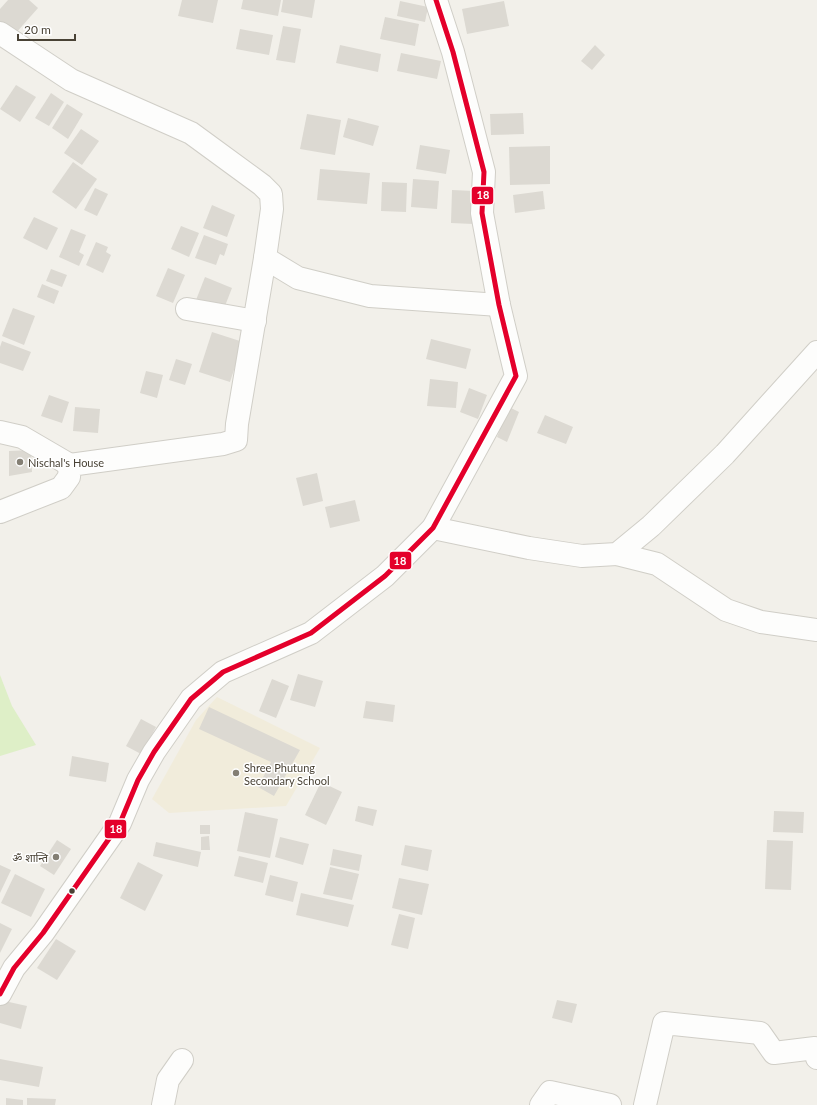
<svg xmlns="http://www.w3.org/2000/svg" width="817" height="1105" font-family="Lato,'Noto Sans Devanagari',sans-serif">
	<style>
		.education { fill: #f1ecdb }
		.green { fill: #deefc7 }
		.building { fill: #dcd9d2 }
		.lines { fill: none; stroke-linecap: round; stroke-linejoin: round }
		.minor-casing { stroke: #d0cec7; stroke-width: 24 }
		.minor { stroke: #fdfdfc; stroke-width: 22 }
		.bus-1-casing { stroke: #fff; stroke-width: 8 }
		.bus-1 { stroke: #e4002b; stroke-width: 5 }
		.poi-dot { fill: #847f74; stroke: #fff; stroke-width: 1.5 }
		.bus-dot { fill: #494235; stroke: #fff; stroke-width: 1.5 }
		.labels { text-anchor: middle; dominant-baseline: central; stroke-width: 3; stroke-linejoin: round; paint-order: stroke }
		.poi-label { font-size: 11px; fill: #494235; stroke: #fff; text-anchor: start }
		.line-badge { stroke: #fff; stroke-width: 1.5 }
		.badge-label { font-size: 11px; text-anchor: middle; font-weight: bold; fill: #fff }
	</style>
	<rect width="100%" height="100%" fill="#f2f0ea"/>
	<polygon class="education" points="217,697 320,748 286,806 169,813 152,799 196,720"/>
	<polygon class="green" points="0,675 12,706 36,745 0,756"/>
	<g class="building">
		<polygon points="8,0 29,0 38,8 15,34 0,21 0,9"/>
		<polygon points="182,0 218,0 213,23 178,16"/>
		<polygon points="243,0 281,0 278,16 241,9"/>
		<polygon points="283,0 315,0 312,18 281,12"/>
		<polygon points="400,1 428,7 425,22 397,16"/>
		<polygon points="504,1 509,26 467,34 462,9"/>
		<polygon points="385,17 419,24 415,46 380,39"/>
		<polygon points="283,26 301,29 295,63 276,60"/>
		<polygon points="240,29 273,35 269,55 236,49"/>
		<polygon points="340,45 381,54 378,72 336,63"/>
		<polygon points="595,45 605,55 592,70 581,61"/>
		<polygon points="401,53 441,61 437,79 397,71"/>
		<polygon points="16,85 36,97 20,122 0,109"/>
		<polygon points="51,93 64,102 49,126 35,118"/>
		<polygon points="67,104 83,114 68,139 52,128"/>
		<polygon points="523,113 524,134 491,135 490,114"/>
		<polygon points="307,114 341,120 335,155 300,149"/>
		<polygon points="348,118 379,126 373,146 343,137"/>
		<polygon points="81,129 99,141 82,165 64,153"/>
		<polygon points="420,145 450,150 446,174 416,169"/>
		<polygon points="550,146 550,184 510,185 509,147"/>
		<polygon points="73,162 97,179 76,209 52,192"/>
		<polygon points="320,169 370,173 367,204 317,200"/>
		<polygon points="413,179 439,181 437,209 411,207"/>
		<polygon points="382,182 407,183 406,212 381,211"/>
		<polygon points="95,188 108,194 97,216 84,210"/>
		<polygon points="452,190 474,191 473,224 451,223"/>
		<polygon points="543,191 545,209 515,213 513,195"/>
		<polygon points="212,205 235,215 227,237 203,228"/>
		<polygon points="34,217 58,228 47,250 23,238"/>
		<polygon points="181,226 199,233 189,257 171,249"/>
		<polygon points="71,229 86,235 79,252 84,255 79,266 59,257"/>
		<polygon points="204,235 228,244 224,256 220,254 216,265 195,258"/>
		<polygon points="96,242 108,247 106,252 111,255 103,273 86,265"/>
		<polygon points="168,268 185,275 173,303 156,296"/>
		<polygon points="51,269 67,275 62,287 46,281"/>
		<polygon points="205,277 232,288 223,311 196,300"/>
		<polygon points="42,284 59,291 54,304 37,297"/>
		<polygon points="13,308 35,316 24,345 2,336"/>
		<polygon points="212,332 243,342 230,382 199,372"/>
		<polygon points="431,339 471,349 466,369 426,359"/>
		<polygon points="2,341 31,352 23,371 0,363 0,347"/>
		<polygon points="176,359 192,364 185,385 169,380"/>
		<polygon points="146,371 163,375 157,398 140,393"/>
		<polygon points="430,379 458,382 456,408 427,406"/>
		<polygon points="469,388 487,395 478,419 460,412"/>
		<polygon points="49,395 69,402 62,423 41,416"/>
		<polygon points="75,407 100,409 98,433 73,431"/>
		<polygon points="509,407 519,412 507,442 497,437"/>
		<polygon points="545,415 573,427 566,444 537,433"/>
		<polygon points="31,450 32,472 9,476 9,451"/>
		<polygon points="317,473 323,501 303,506 296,478"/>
		<polygon points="355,500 360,521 330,528 325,507"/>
		<polygon points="298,674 323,681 315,707 290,700"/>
		<polygon points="272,679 289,686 276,718 259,711"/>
		<polygon points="366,701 395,705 393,722 363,718"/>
		<polygon points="209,707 300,750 274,796 258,787 271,762 199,729"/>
		<polygon points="141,719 156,727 141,754 126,746"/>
		<polygon points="72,756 109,763 106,782 69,776"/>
		<polygon points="321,782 342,792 326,825 305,815"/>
		<polygon points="358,806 377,810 373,826 355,821"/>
		<polygon points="774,811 804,812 803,833 773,832"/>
		<polygon points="245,812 278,819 270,858 237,851"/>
		<rect x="200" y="825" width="10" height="9"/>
		<polygon points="209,836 210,850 201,850 201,837"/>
		<polygon points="280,837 309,844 303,865 275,857"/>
		<polygon points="57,840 71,849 54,875 40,866"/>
		<polygon points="767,840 793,841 791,890 765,889"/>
		<polygon points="156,842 201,852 198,867 153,856"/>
		<polygon points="405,845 432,850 428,871 401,865"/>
		<polygon points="333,849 362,855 359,871 330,865"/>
		<polygon points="239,856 268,863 263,883 234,876"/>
		<polygon points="138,862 163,875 145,911 120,898"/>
		<polygon points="0,865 11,870 0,893"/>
		<polygon points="330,867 359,874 352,900 323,894"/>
		<polygon points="15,874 45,889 31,917 1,903"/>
		<polygon points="270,875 298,882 293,902 265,895"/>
		<polygon points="399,878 429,884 422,915 392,908"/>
		<polygon points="301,893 354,905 348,927 296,915"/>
		<polygon points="399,914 415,918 408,949 391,945"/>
		<polygon points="0,923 12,929 0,953"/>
		<polygon points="56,939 76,951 57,980 37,968"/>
		<polygon points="0,1000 27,1006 21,1029 0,1023"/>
		<polygon points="557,1000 577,1004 572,1023 552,1018"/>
		<polygon points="0,1059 43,1067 39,1087 0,1080"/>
		<polygon points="6,1098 23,1100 23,1105 6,1105"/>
		<polygon points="27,1098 56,1099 55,1105 27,1105"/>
	</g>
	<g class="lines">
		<defs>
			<g id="minor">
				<polyline points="0,33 71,80 191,133 262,185 271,194 272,209 265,258 298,278 370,296 499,305"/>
				<polyline points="187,309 255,321"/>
				<polyline points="0,432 22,437 70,465"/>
				<polyline points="0,512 61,488 69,477 70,465 223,444 236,440 237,424 265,258"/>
				<polyline points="433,528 529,548 582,556 617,554 651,526 725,454 817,352"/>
				<polyline points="617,554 657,564 726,610 761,622 817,630"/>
				<polyline points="0,994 14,968 43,933 120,823 138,780 154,752 191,699 223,672 311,633 385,576 433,528 516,376 499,305 482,213 484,172 453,52 436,0"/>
				<polyline points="163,1105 168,1080 182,1060"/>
				<polyline points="541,1105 550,1092 610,1105"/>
				<polyline points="645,1105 664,1023 760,1033 774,1053 815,1048 817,1058"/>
			</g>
		</defs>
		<use href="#minor" class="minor-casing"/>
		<use href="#minor" class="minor"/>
		<defs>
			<polyline id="bus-1" points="0,994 14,968 43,933 120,823 138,780 154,752 191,699 223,672 311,633 385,576 433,528 516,376 499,305 482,213 484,172 453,52 436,0"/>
		</defs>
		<use href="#bus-1" class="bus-1-casing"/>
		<use href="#bus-1" class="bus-1"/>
	</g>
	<g class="poi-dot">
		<circle cx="20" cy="462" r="4"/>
		<circle cx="236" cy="773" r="4"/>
		<circle cx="56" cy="857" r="4"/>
	</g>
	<circle class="bus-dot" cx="72" cy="891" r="3.5"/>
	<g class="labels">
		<g class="poi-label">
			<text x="28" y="462">Nischal's House</text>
			<text x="244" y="767">Shree Phutung<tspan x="244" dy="13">Secondary School</tspan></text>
			<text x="48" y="857" text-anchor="end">ॐ शान्ति</text>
		</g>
	</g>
	<g class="line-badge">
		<rect x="471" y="186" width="23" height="19" rx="4" fill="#e4002b"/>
		<rect x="389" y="551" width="23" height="19" rx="4" fill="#e4002b"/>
		<rect x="104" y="819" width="23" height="20" rx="4" fill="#e4002b"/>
	</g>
	<g class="badge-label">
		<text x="483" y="199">18</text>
		<text x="400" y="565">18</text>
		<text x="116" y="833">18</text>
	</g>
	<path d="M18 34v6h57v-6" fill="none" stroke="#494235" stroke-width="2"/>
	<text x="24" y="34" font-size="12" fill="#494235" stroke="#ffffff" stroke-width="3" paint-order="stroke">20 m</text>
</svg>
